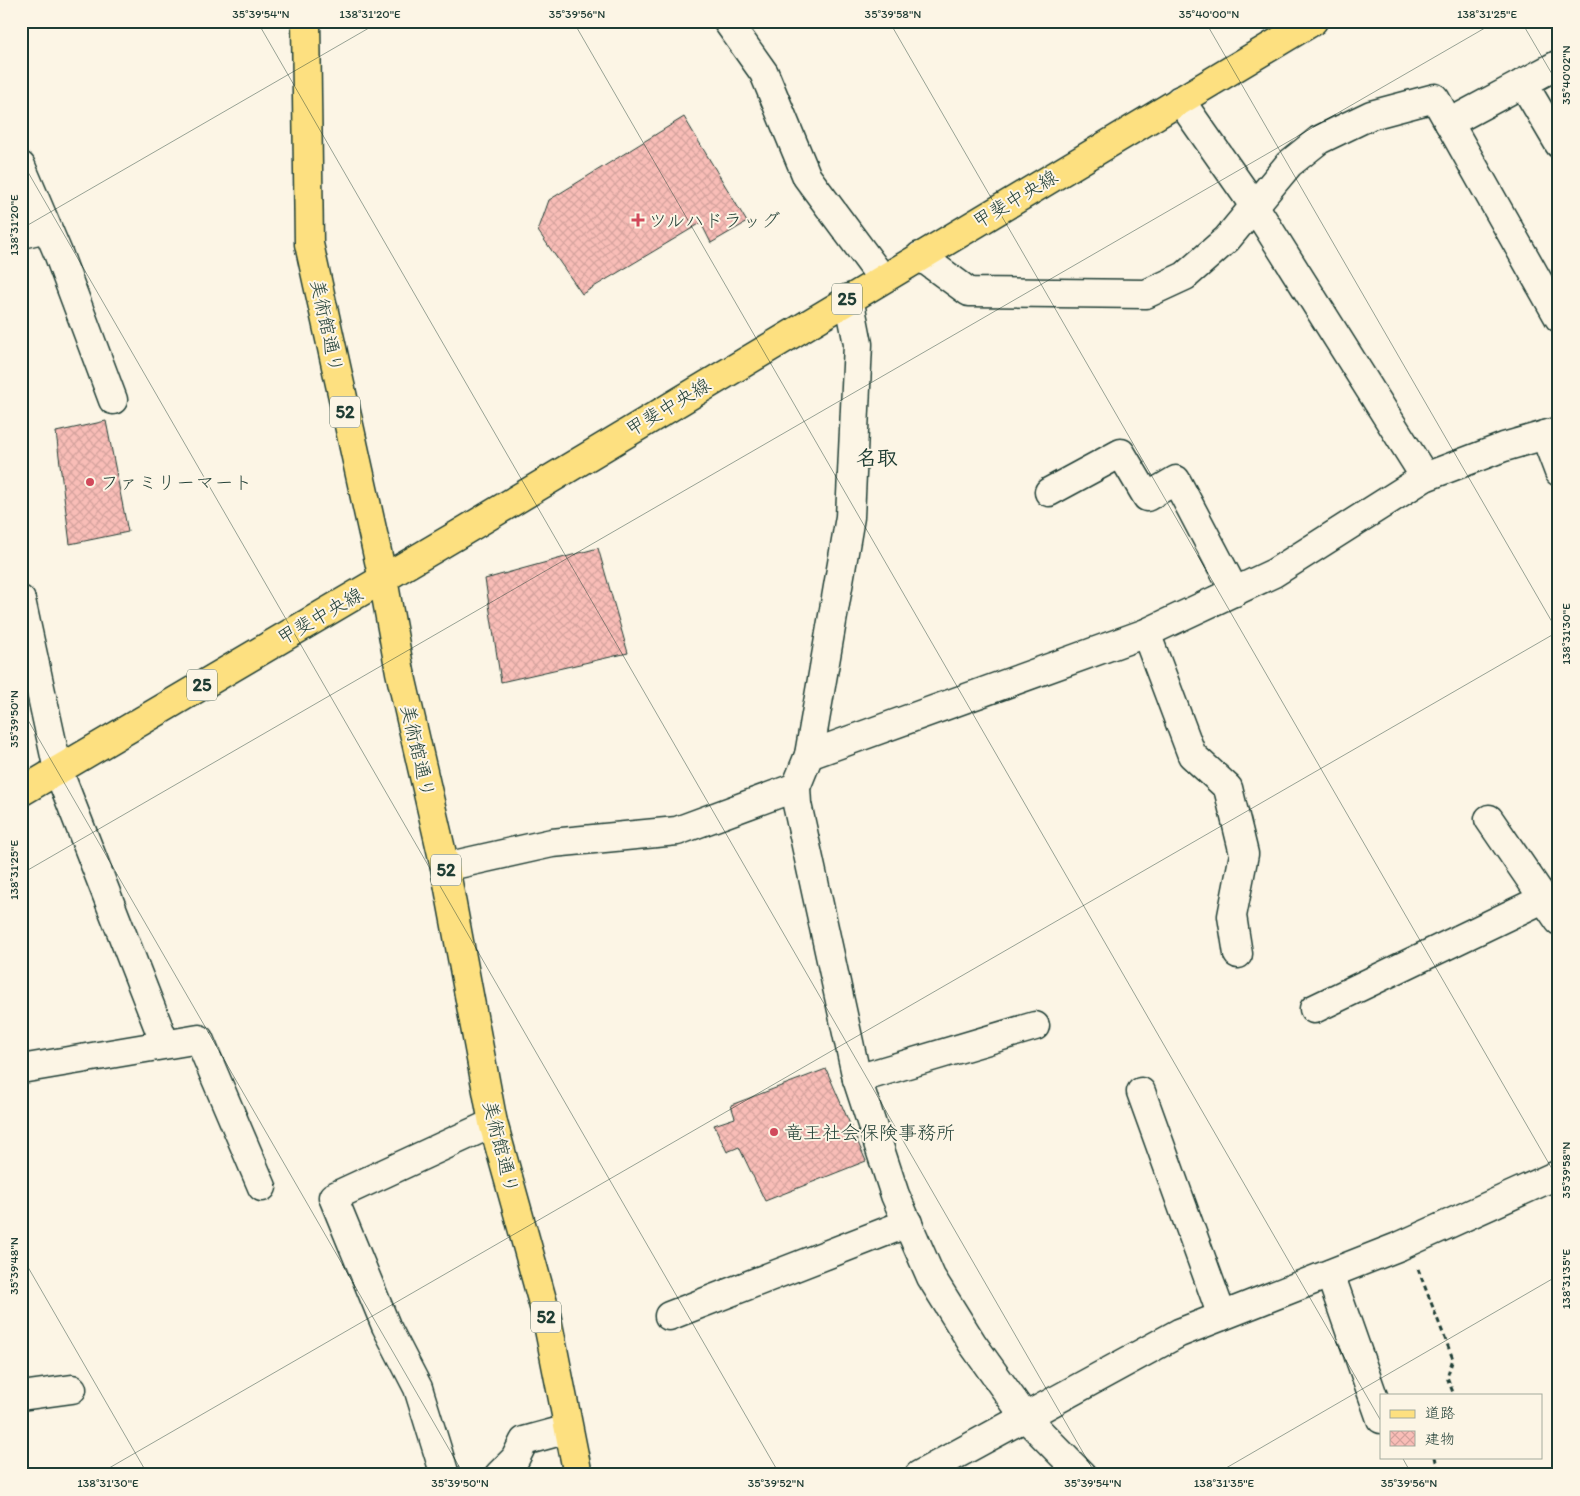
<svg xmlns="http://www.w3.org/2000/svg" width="1580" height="1496" font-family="Itim,'Klee One',sans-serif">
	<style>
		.building { fill: url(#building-cross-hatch); stroke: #1f3d34 }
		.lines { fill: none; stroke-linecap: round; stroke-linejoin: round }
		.minor-casing { stroke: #1f3d34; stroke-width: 31 }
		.major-casing { stroke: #1f3d34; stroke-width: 31 }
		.highway-casing { stroke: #1f3d34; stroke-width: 31 }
		.path { stroke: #1f3d34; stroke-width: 3; stroke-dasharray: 5 4; stroke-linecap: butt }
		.minor { stroke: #fcf5e5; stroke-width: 28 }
		.major { stroke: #fde080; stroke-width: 28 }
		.highway { stroke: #fde080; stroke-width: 28 }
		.ticks { fill: none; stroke: #1f3d34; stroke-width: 1; stroke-opacity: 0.45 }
		.poi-dot { fill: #d1495b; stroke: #fcf5e5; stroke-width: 2 }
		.labels { text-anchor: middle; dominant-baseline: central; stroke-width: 4; stroke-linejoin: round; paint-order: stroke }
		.shield { fill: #fcf5e5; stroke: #617469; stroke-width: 1 }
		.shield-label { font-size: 18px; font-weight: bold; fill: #1f3d34 }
		.street-label { font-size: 19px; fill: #1f3d34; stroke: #fcf5e5 }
		.poi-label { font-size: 19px; fill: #1f3d34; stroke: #fcf5e5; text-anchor: start }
		.quarter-label { font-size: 21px; font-weight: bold; fill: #1f3d34; stroke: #fcf5e5 }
		.neatline { fill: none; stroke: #1f3d34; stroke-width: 2 }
		.ticks-label { font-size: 12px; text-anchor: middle; fill: #1f3d34 }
	</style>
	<defs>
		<pattern id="building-cross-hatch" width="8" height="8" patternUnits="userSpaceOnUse" patternTransform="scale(1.25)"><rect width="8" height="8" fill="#f9bdb7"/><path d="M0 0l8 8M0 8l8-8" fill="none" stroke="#d5a39e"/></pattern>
	</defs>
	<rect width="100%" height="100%" fill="#fcf5e5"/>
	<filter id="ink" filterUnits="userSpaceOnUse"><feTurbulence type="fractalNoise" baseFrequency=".02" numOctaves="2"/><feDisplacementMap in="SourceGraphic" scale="10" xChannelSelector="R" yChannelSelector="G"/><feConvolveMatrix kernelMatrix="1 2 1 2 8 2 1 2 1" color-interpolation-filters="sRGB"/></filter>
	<g filter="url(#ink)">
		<g class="building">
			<polygon points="684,117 747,222 711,243 701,223 582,294 538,231 549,200"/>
			<polygon points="106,421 128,532 70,544 56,432"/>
			<polygon points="598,548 628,653 501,682 485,579"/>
			<polygon points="826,1069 866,1161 765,1201 739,1147 727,1152 714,1125 735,1118 731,1105"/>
		</g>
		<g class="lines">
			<defs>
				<g id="minor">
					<polyline points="727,21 764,73 807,177 882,278"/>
					<polyline points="1523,83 1559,144"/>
					<polyline points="1180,100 1255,207 1425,477"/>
					<polyline points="1449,123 1559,64"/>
					<polyline points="21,166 58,253 113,400"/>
					<polyline points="21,234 47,228"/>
					<polyline points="920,256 969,292 1146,294 1185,276 1227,239 1289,164 1319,140 1371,115 1435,98 1559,318"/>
					<polyline points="849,298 858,344 850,517 809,755 796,787 797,804 857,1079 895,1195 931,1277 972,1343 1025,1417 1082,1475"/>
					<polyline points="1545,435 1559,472"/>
					<polyline points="1049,492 1121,453 1147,497 1176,480 1235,592"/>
					<polyline points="21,600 58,770 165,1044"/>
					<polyline points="1146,633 1192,755 1228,788 1244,854 1232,916 1238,954"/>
					<polyline points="809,755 1146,633 1274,573 1425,477 1504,447 1559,431"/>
					<polyline points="1489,819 1559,921"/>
					<polyline points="445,867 552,843 677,831 796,787"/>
					<polyline points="1314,1009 1543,899"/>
					<polyline points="21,1069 199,1039 262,1187"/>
					<polyline points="857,1079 1035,1026"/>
					<polyline points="1141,1092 1222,1316"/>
					<polyline points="1330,1274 1381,1419"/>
					<polyline points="669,1316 908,1223"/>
					<polyline points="21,1396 72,1389"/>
					<polyline points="445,1475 418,1388 386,1326 333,1197 493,1123"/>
					<polyline points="499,1475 515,1459 524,1441 568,1429"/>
					<polyline points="919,1475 1179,1333 1400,1246 1559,1174"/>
				</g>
				<polyline id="major" points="21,792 459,534 1313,21"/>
				<polyline id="highway" points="306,21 309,244 383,579 400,672 445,867 493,1123 546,1314 578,1475"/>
			</defs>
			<use href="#minor" class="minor-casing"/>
			<use href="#major" class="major-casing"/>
			<use href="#highway" class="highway-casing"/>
			<g class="path">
				<polyline points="1418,1269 1453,1359 1447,1377 1454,1395"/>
				<polyline points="1435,1457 1439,1475"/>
			</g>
			<use href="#minor" class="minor"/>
			<use href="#major" class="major"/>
			<use href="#highway" class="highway"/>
		</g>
	</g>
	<path class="ticks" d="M 257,21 L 1096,1475M 573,21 L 1381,1421M 889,21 L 1559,1181M 1205,21 L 1559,634M 1521,21 L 1559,86M 21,160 L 780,1475M 21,229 L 381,21M 21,708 L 464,1475M 21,874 L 1497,21M 21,1255 L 148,1475M 1402,1457 L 1412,1475M 97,1475 L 1559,631M 1214,1475 L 1559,1275"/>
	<g class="poi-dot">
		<path d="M635.5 212.5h5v5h5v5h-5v5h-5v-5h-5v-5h5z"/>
		<circle cx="90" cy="482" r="5"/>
		<circle cx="774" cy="1132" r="5"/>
	</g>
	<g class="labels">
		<g class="shield">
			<rect x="832" y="283.5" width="30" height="31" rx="4"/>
			<rect x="330" y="396.5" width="30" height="31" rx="4"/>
			<rect x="187" y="669.5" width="30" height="31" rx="4"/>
			<rect x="431" y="854.5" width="30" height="31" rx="4"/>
			<rect x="531" y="1301.5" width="30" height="31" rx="4"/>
		</g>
		<g class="shield-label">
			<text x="847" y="299">25</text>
			<text x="345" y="412">52</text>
			<text x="202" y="685">25</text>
			<text x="446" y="870">52</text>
			<text x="546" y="1317">52</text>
		</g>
		<g class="street-label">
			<text transform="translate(1015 199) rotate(-31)">甲斐中央線</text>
			<text transform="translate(327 326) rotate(78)">美術館通り</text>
			<text transform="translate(668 407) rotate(-31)">甲斐中央線</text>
			<text transform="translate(320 616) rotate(-30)">甲斐中央線</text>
			<text transform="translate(418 751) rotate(77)">美術館通り</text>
			<text transform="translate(501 1147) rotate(76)">美術館通り</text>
		</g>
		<g class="poi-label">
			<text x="648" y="220">ツルハドラッグ</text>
			<text x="100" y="482">ファミリーマート</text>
			<text x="784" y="1132">竜王社会保険事務所</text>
		</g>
		<g class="quarter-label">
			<text x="877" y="457">名取</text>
		</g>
	</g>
	<rect width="1580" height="1496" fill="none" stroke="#fcf5e5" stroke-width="55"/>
	<rect x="1380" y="1394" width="162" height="65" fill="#fcf5e5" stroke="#a4ab9e"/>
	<rect x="1390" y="1410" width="25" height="8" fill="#fde080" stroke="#a4ab9e"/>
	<text x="1425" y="1418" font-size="15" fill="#1f3d34">道路</text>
	<rect x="1390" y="1431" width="25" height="15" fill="url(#building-cross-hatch)" stroke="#a4ab9e"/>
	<text x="1425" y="1444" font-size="15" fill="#1f3d34">建物</text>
	<rect x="28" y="28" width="1524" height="1440" class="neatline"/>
	<g class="ticks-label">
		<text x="261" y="18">35°39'54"N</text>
		<text x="370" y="18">138°31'20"E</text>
		<text x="577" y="18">35°39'56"N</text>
		<text x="893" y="18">35°39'58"N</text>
		<text x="1209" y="18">35°40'00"N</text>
		<text x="1487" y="18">138°31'25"E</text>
		<text transform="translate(1566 75) rotate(-90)" y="4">35°40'02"N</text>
		<text transform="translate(14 225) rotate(-90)" y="4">138°31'20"E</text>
		<text transform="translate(1566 634) rotate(-90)" y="4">138°31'30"E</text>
		<text transform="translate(14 719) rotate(-90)" y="4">35°39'50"N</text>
		<text transform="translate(14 870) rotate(-90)" y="4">138°31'25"E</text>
		<text transform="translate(1566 1170) rotate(-90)" y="4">35°39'58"N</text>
		<text transform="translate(14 1266) rotate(-90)" y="4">35°39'48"N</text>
		<text transform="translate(1566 1279) rotate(-90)" y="4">138°31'35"E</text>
		<text x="108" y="1487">138°31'30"E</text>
		<text x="460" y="1487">35°39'50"N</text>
		<text x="776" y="1487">35°39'52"N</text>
		<text x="1093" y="1487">35°39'54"N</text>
		<text x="1224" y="1487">138°31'35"E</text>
		<text x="1409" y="1487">35°39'56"N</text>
	</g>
</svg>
